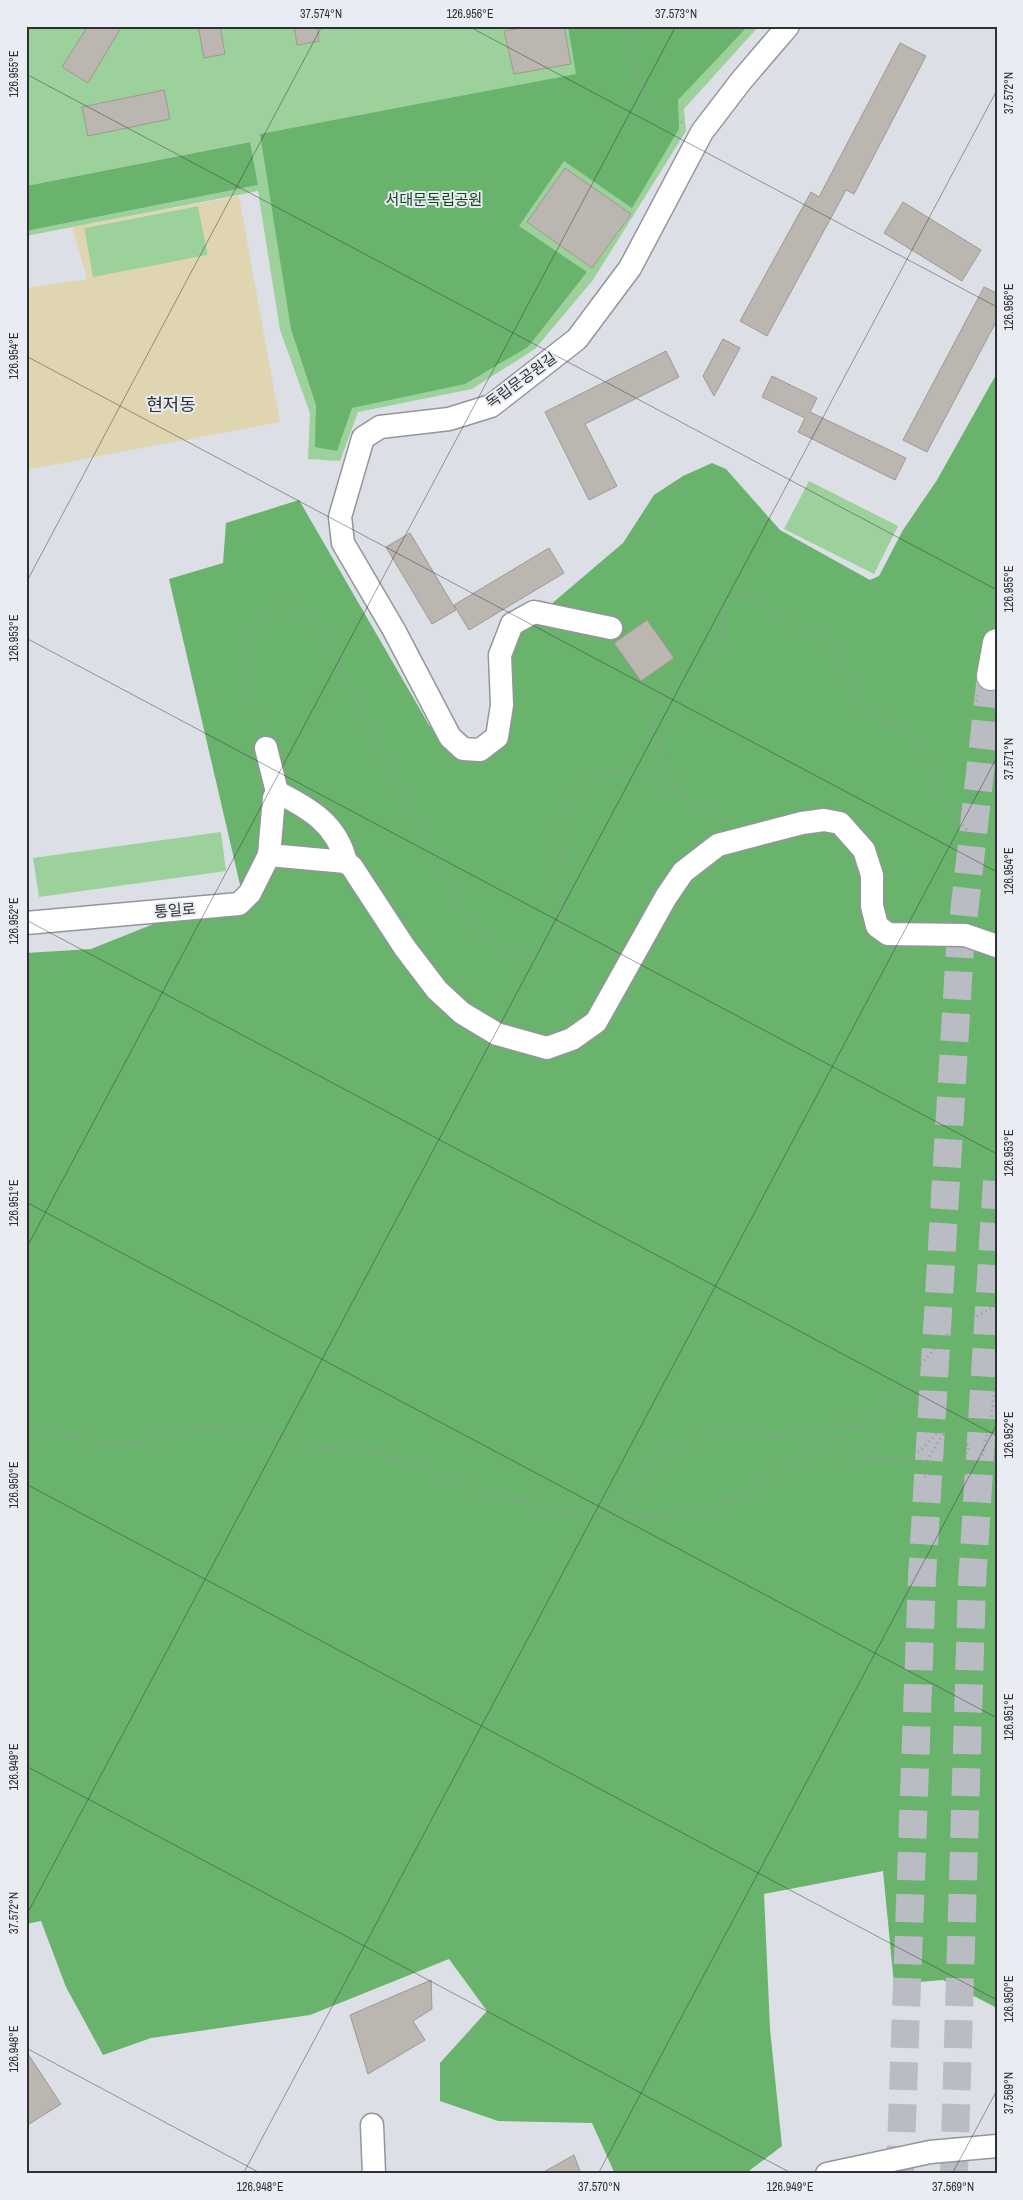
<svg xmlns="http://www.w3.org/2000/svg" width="1023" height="2200" font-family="'Archivo Narrow','Noto Sans KR',sans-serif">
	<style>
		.green { fill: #9cd19c }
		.forest { fill: #6ab36c }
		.sand { fill: #dfd6b1; fill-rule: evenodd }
		.building { fill: #bbb6b0; stroke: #9e9993 }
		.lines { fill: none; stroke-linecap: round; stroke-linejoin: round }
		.major-tunnel { stroke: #b9bcc2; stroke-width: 28; stroke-dasharray: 28 14; stroke-linecap: butt }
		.minor-casing { stroke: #93969c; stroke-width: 25 }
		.major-casing { stroke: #93969c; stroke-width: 30 }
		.path { stroke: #999ba1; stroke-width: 3; stroke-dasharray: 1 4; stroke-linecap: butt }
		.minor { stroke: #fff; stroke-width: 22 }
		.major { stroke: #fff; stroke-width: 28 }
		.ticks { fill: none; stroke: #2f3033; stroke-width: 1; stroke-opacity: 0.45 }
		.labels { text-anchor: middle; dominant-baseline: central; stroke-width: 4; stroke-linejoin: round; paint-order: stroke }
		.park-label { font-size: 15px; fill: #114416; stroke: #e9ecf3 }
		.street-label { font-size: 15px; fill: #2f3033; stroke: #e9ecf3 }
		.quarter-label { font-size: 18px; fill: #2f3033; stroke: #e9ecf3 }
		.neatline { fill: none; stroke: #2f3033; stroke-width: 2 }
		.ticks-label { font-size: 12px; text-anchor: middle; fill: #2f3033 }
	</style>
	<rect width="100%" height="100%" fill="#dcdfe6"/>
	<g class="green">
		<polygon points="26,26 759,26 684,109 686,131 593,280 535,349 472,389 358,412 340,461 308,459 310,413 280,330 258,191 26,236 26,231 258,185 249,142 26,186"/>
		<polygon points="198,206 208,255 93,278 84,228"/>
		<polygon points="809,481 898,526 874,574 784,529"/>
		<polygon points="221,832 226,871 39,897 33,858"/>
	</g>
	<g class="forest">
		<polygon points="568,26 748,26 678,100 679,129 632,208 564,161 519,226 587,272 528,347 465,384 352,408 337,451 315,447 316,405 291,329 260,134 576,74"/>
		<polygon points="250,142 258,185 26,231 26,186"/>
		<polygon points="997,373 997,2008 943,1980 894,1984 883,1871 764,1894 770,2029 782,2146 745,2174 615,2174 592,2123 498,2121 440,2101 440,2063 487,2011 449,1959 310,2015 151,2038 103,2055 66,1987 41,1921 26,1924 26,953 91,949 241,889 169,579 223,563 226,523 299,500 429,725 459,758 503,740 506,656 516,630 536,617 623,543 654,495 683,476 712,463 726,469 780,530 870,580 879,576 903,530 937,480"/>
	</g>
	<path class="sand" d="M 239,196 L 280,422 L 26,470 L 26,288 L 87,279 L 72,227 ZM 198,206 L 208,255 L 93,277 L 84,228 Z"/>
	<g class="building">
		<polygon points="88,26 122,26 88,83 62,67"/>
		<polygon points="198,26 220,26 225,54 204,58"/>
		<polygon points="294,26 317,26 319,41 297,45"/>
		<polygon points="530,26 564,26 571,64 514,74 504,31"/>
		<polygon points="900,43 926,56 854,194 846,190 767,336 740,321 811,192 819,197"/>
		<polygon points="164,90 170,119 88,136 82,107"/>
		<polygon points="565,168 631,214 592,268 527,222"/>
		<polygon points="903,202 981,250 962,281 884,233"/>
		<polygon points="984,287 997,293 997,320 927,452 903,440"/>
		<polygon points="723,339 740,348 714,396 703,376"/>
		<polygon points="666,351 679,377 585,424 617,486 589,500 545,412"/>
		<polygon points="772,376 817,398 810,412 906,458 895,480 798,432 805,418 762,397"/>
		<polygon points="410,533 456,610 432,624 386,547"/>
		<polygon points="549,548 564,573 469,630 454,605"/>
		<polygon points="647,620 674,658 641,681 614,643"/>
		<polygon points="431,1980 432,2009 413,2021 425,2040 368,2074 350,2015"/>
		<polygon points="26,2051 61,2104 26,2126"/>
		<polygon points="574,2155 581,2174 540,2174"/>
	</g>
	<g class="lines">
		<g class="major-tunnel">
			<polyline points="900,2174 922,1577 960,948 991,676"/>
			<polyline points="954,2174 972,1584 997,1180"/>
		</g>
		<defs>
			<g id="minor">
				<polyline points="611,628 534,612 512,624 500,655 502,705 497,737 480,750 463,749 450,737 394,630 343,543 340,517 363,438 380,427 449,419 491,406 577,339 630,268 702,132 741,81 788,26"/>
				<polyline points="266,748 277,792"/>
				<path d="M 269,855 L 274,798 L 277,792 C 309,808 337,824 346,862"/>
				<polyline points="26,923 239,904 250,893 269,855 346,862 352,867 405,948 437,990 462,1013 497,1034 547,1048 572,1039 596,1022 666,897 683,872 718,845 802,823 824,820 840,823 864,850 872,875 872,906 877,926 888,934 965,935 997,946"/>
				<polyline points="372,2125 374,2174"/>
				<polyline points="827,2174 930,2152 997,2146"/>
			</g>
			<polyline id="major" points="991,676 997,643"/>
		</defs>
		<use href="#minor" class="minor-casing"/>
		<use href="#major" class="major-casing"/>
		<g class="path">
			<polyline points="629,26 644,103 685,124"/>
			<polyline points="990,621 997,585"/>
			<polyline points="976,701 978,694"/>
			<path d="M 261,731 L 244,669 L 249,632 L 271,613 L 288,606 L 309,613 L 323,634 L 466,918 C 487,942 500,951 532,959 L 552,943 L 561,920 L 560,816 L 577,789 L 589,779 L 613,771 L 637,775 L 678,792 L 726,822"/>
			<path d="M 678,792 C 660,759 640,717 671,685 C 677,679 688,676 695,671 C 701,666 709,659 714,652 C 727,636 719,611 730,594 L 744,594 L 792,623 L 825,638 L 838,649 L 857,702 L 878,718 L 901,727 L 919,743 L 943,798 L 954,815 L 970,833 L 997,842"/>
			<polyline points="26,1427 71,1439 138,1443 207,1426 275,1435 326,1448 365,1451 399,1459 465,1486 570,1514 656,1518 703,1512 738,1497 784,1467 865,1425 873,1414 908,1396 918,1367 952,1330 997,1305"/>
			<polyline points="605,1516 650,1462 662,1454 713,1434 739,1433 775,1438 844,1424 865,1425 876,1441 851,1450 845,1457 846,1460 906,1458 920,1451 938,1432 942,1432 943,1435 921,1470 924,1477 928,1476 956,1449 967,1444 969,1446 968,1450 942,1493 950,1494 982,1455 991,1416 997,1376"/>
		</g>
		<use href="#minor" class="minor"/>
		<use href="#major" class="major"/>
	</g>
	<path class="ticks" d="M 468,26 L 997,307M 26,74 L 997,590M 26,356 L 997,872M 26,583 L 322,26M 26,638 L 997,1154M 26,920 L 997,1436M 26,1202 L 997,1718M 26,1249 L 676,26M 26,1484 L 997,2000M 26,1766 L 793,2174M 26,1916 L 997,90M 26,2048 L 262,2174M 243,2174 L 997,757M 598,2174 L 997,1424M 952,2174 L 997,2090"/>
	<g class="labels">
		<g class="park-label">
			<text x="434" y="199">서대문독립공원</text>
		</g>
		<g class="street-label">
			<text transform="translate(521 380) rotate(-36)">독립문공원길</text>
			<text transform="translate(175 910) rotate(-5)">통일로</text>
		</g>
		<g class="quarter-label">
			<text x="171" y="404">현저동</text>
		</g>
	</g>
	<rect width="1023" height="2200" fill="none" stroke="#e9ecf3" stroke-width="55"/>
	<rect x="28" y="28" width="968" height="2144" class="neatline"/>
	<g class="ticks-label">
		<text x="321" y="18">37.574°N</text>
		<text x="470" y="18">126.956°E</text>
		<text x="676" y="18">37.573°N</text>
		<text transform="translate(14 74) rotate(-90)" y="4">126.955°E</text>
		<text transform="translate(1009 93) rotate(-90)" y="4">37.572°N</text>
		<text transform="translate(1009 307) rotate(-90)" y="4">126.956°E</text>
		<text transform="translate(14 356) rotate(-90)" y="4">126.954°E</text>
		<text transform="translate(1009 589) rotate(-90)" y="4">126.955°E</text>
		<text transform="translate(14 638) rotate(-90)" y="4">126.953°E</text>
		<text transform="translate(1009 759) rotate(-90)" y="4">37.571°N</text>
		<text transform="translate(1009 871) rotate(-90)" y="4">126.954°E</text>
		<text transform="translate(14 921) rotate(-90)" y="4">126.952°E</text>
		<text transform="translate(1009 1153) rotate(-90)" y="4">126.953°E</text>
		<text transform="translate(14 1203) rotate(-90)" y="4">126.951°E</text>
		<text transform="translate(1009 1435) rotate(-90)" y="4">126.952°E</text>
		<text transform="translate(14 1485) rotate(-90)" y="4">126.950°E</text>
		<text transform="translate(1009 1717) rotate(-90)" y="4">126.951°E</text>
		<text transform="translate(14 1767) rotate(-90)" y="4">126.949°E</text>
		<text transform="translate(14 1913) rotate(-90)" y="4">37.572°N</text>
		<text transform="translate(1009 1999) rotate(-90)" y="4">126.950°E</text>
		<text transform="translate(14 2049) rotate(-90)" y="4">126.948°E</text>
		<text transform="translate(1009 2093) rotate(-90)" y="4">37.569°N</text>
		<text x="260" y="2191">126.948°E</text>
		<text x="599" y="2191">37.570°N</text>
		<text x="790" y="2191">126.949°E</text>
		<text x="953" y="2191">37.569°N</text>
	</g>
</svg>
